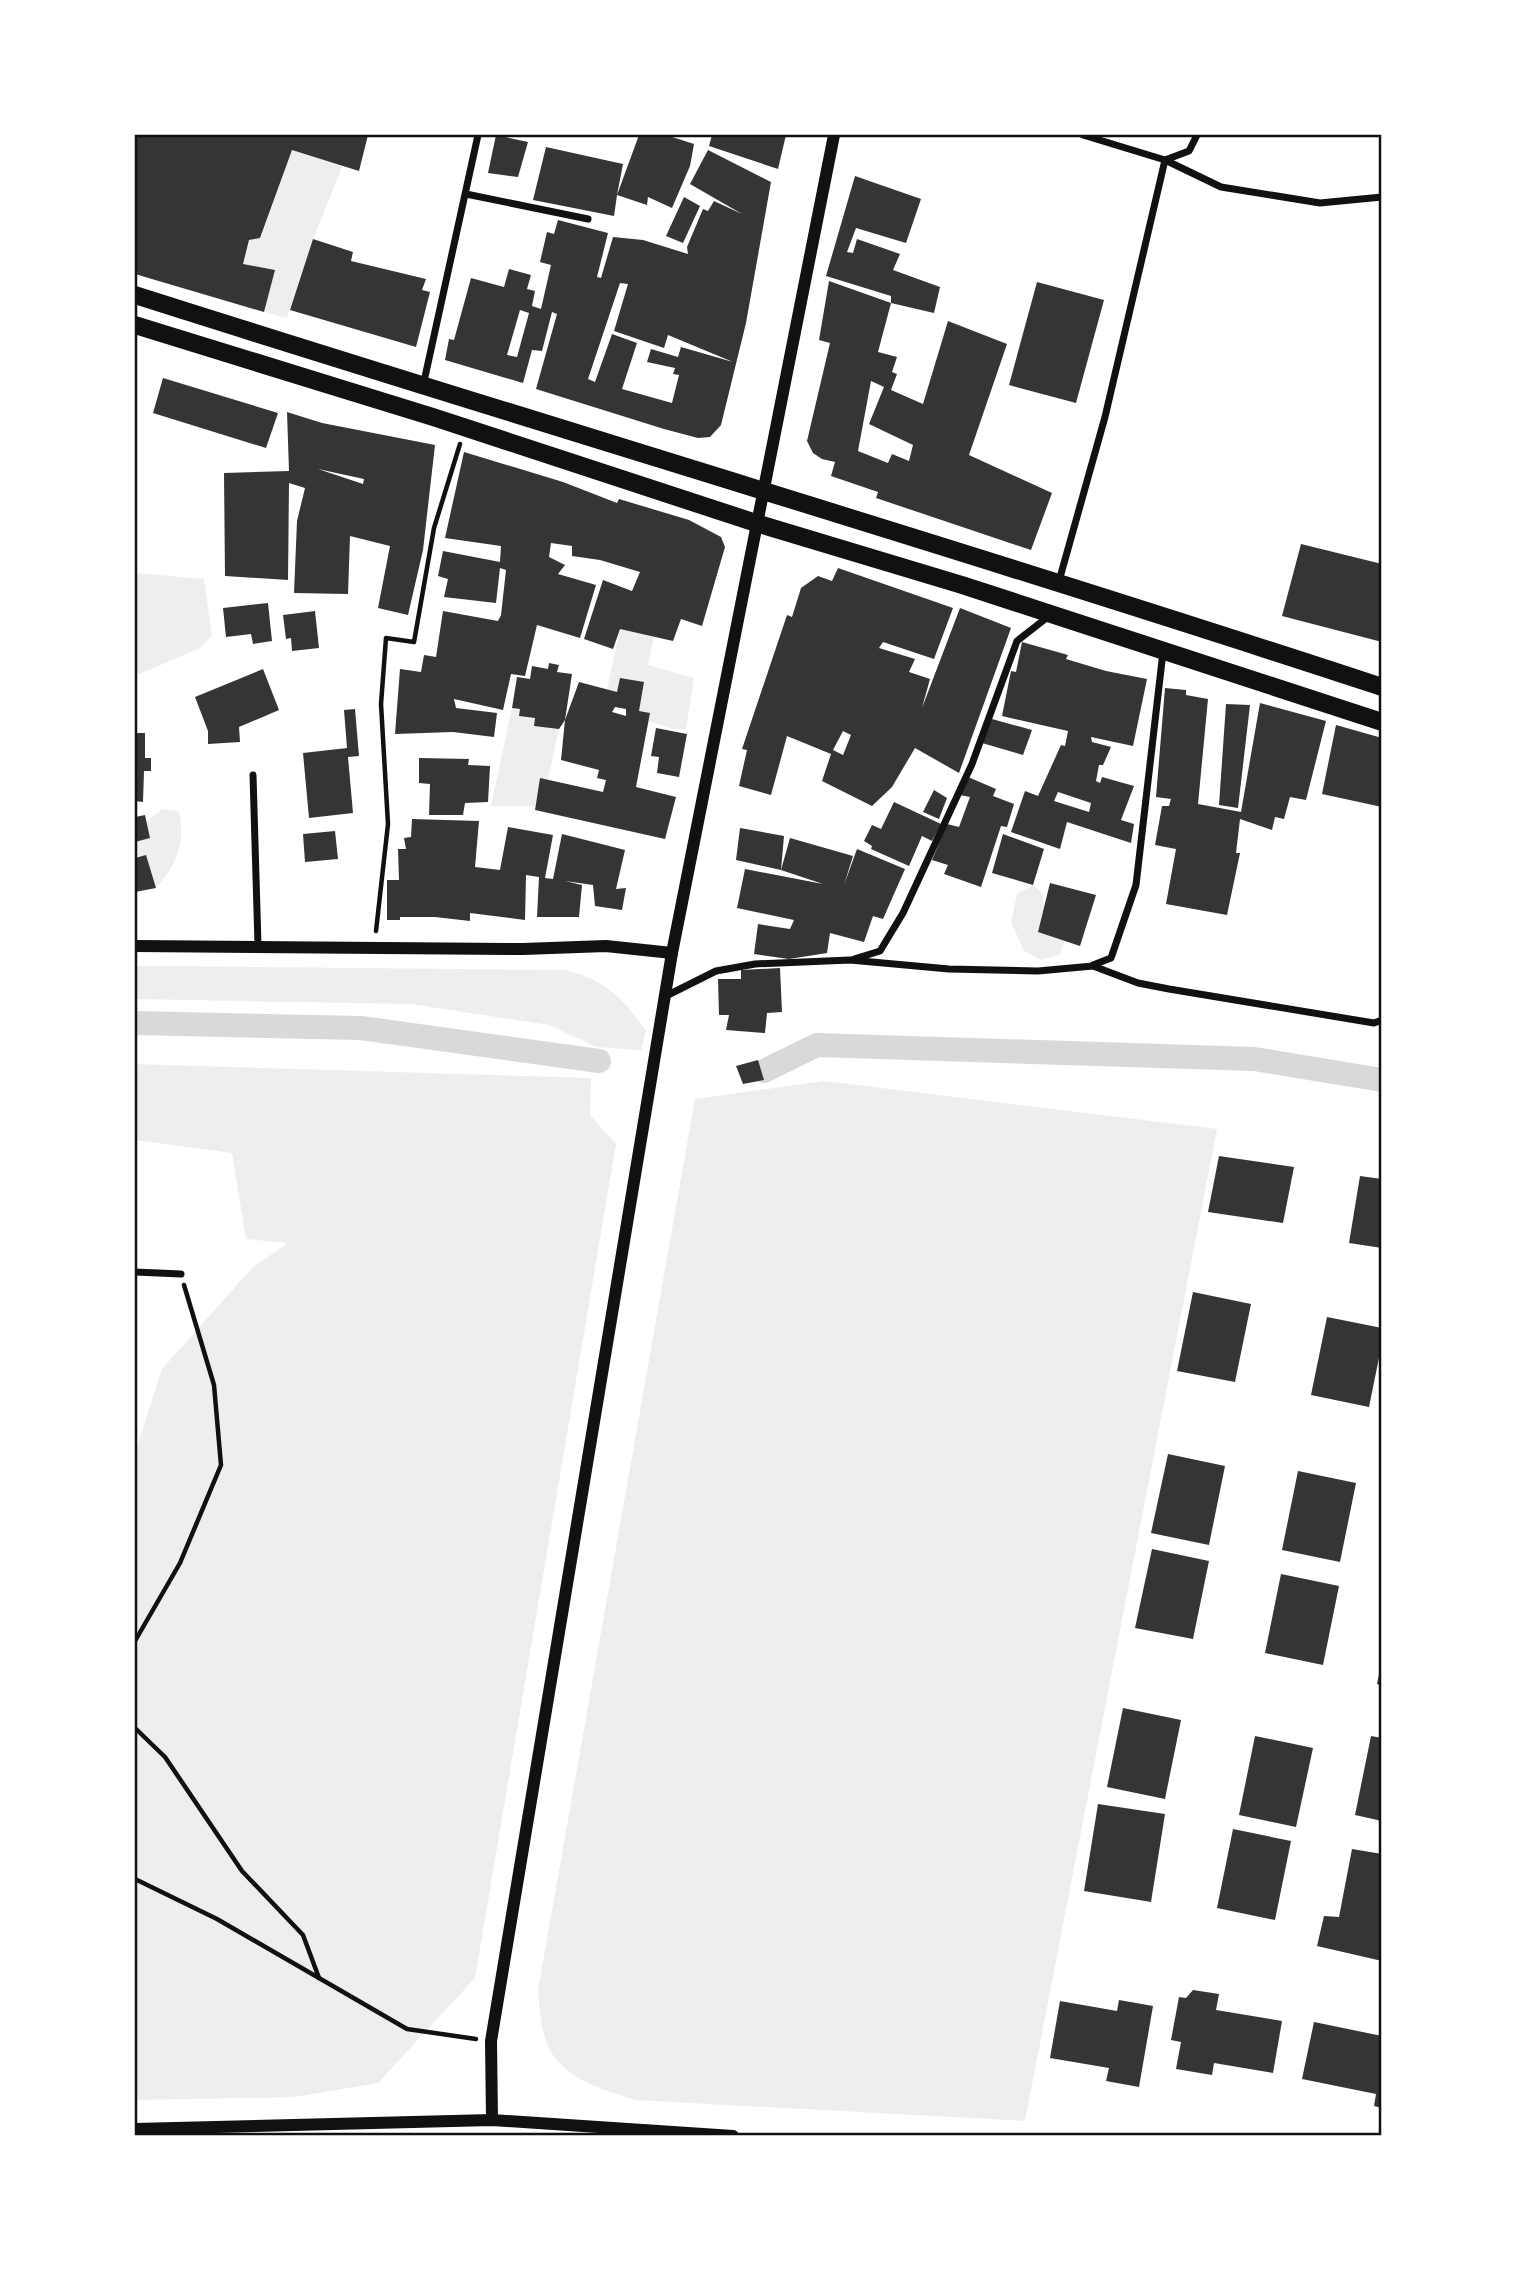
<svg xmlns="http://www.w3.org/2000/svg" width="1517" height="2271" font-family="Cabin,sans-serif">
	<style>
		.green { fill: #eee }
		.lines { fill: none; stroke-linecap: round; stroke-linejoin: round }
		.canal { stroke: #d9d9d9; stroke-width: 24 }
		.building { fill: #353535; fill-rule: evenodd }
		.path { stroke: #111; stroke-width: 4.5 }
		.minor { stroke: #111; stroke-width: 7 }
		.tertiary { stroke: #111; stroke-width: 12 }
		.primary { stroke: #111; stroke-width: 18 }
		.neatline { fill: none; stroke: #111; stroke-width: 2.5 }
	</style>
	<rect width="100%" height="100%" fill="#fff"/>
	<g class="green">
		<polygon points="292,150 343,165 313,239 287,318 264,312 275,270 243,264 249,240 261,237"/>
		<polygon points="135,573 204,579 212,635 200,648 135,676"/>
		<polygon points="620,629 654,636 648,665 694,678 686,729 673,729 649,721 650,713 639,711 644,682 617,692 607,689"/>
		<polygon points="512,708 520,709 519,716 535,718 559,729 548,780 540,779 535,806 491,806"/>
		<path d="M 162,809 L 179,811 C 186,843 177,864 156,888 L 146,856 L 135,858 L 135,842 L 150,838 L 146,822 Z"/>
		<path d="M 1033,885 C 1051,896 1042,915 1038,931 L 1065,941 L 1059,955 L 1041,960 L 1024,951 L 1011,922 L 1017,894 Z"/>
		<path d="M 135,966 L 566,970 C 606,981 622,997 646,1031 L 641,1050 L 597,1047 L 549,1025 L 411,1004 L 135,999 Z"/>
		<polygon points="135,1064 591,1078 590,1115 616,1144 475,1978 378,2083 294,2097 135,2100 135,1453 162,1369 252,1268 288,1243 246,1239 232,1153 135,1140"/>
		<path d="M 824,1081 L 1217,1129 L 1025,2121 L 635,2100 C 608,2091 574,2082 556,2059 C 541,2042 540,2011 538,1990 L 695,1099 Z"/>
	</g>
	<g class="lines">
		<g class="canal">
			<polyline points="135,1023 361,1028 599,1061"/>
			<polyline points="764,1071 817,1045 1254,1059 1382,1080"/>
		</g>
	</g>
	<g class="building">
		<polygon points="135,135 368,135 359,171 292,150 260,238 249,240 243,264 275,270 264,312 135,274"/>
		<polygon points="496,135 528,142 518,177 488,173"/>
		<polygon points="639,135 666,135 694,144 690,166 672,208 648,197 647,205 617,195 614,216 533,200 546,147 623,164 617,195"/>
		<polygon points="712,135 786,135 778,169 709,146"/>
		<path d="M 708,150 L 771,182 L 746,323 L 721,425 L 710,437 L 698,438 L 664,429 L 536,389 L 557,314 L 552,312 L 542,351 L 532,350 L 523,383 L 445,360 L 449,339 L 454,340 L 471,278 L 504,287 L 509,269 L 531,275 L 527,289 L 535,291 L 532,306 L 541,309 L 551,265 L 540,262 L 547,232 L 554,234 L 558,220 L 608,233 L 597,277 L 601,278 L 613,237 L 643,240 L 688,254 L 687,247 L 703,209 L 708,211 L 714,201 L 742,214 L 690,184 ZM 620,283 L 628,284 L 614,331 L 664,348 L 668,335 L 733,362 L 681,347 L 678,357 L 651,349 L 647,362 L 675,368 L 673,374 L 679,375 L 672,403 L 622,389 L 637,343 L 612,334 L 595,382 L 588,379 ZM 520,310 L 529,313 L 517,357 L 507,355 Z"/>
		<path d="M 855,176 L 921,199 L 906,243 L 856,228 L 847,252 L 853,253 L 857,239 L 900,254 L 893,270 L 940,287 L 934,313 L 891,303 L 878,352 L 897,357 L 892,372 L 897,374 L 891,390 L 923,404 L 948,321 L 1007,344 L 969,455 L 1052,493 L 1031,550 L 876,498 L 878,492 L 831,476 L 835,462 L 822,459 L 813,453 L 807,441 L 830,343 L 819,340 L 829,281 L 891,303 L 891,296 L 826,276 ZM 871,381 L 884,387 L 869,424 L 913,445 L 909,461 L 892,454 L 888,463 L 858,451 Z"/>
		<polygon points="684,197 700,206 683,243 666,236"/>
		<polygon points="313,239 353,252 351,261 426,279 422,290 430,292 416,347 290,310"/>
		<polygon points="1037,282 1104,300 1076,403 1009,385"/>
		<polygon points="163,378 278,413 266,448 153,413"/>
		<path d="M 287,412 L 322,423 L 435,445 L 423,550 L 408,615 L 378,608 L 390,546 L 350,536 L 348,594 L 294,593 L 297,521 L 305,488 L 289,483 L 288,580 L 225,576 L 224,473 L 289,471 ZM 318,469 L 364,479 L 363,484 Z"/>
		<polygon points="464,452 563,482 617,503 619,499 689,520 721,537 725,547 702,626 681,619 673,641 620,629 613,649 584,639 603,580 632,591 640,572 600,560 572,556 572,546 551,543 549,557 565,565 558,574 596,585 580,638 537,625 525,676 511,674 503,710 454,699 456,708 497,713 494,737 453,732 395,734 400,669 421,672 424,655 436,657 443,611 498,621 501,615 506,570 500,568 496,603 444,597 448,579 438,576 443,551 500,562 501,546 445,538"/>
		<polygon points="1301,544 1382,564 1382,642 1282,616"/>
		<path d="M 838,568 L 953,608 L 934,659 L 883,642 L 879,648 L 915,659 L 909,672 L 930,679 L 922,708 L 960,608 L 1011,628 L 959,773 L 915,748 L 892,787 L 872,806 L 822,781 L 831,754 L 787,736 L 771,795 L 739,786 L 747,750 L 742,749 L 787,615 L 792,617 L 801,588 L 818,576 L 832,581 ZM 843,731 L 851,735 L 843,755 L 833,750 Z"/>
		<polygon points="268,603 272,641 253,644 251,634 226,637 223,608"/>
		<polygon points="315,611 319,648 292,651 291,638 286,639 283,615"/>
		<path d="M 1022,642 L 1068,655 L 1066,659 L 1106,671 L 1147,679 L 1133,746 L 1091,737 L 1092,742 L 1111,747 L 1103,765 L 1099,765 L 1096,781 L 1100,783 L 1102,777 L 1134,786 L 1121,820 L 1134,824 L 1131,843 L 1067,822 L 1060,849 L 1011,832 L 1025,791 L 1038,796 L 1061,745 L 1065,746 L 1068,731 L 1002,716 L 1011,671 L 1016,672 ZM 1058,792 L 1091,803 L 1089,812 L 1054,801 Z"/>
		<polygon points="549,663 559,665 557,672 572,674 565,720 559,729 534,726 535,718 519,716 520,709 512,708 517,677 530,679 532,666 548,669"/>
		<polygon points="263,669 279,710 239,727 240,742 208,744 208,731 195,697"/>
		<path d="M 620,678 L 644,682 L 639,711 L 650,713 L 636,787 L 676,797 L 665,839 L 535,810 L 540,778 L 603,792 L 606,780 L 597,778 L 599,770 L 561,760 L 565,720 L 579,682 L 617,692 ZM 615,707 L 626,709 L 626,716 L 612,712 Z"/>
		<polygon points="1165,688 1186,690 1186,695 1208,699 1198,804 1241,812 1260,703 1326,721 1306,800 1290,797 1284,819 1275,817 1272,830 1240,819 1236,853 1240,853 1227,915 1166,904 1176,849 1155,845 1162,806 1169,806 1171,799 1156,797"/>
		<polygon points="1226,704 1250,705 1238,808 1219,805"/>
		<polygon points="355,709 359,756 348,757 353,813 309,818 303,753 347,748 344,710"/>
		<polygon points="992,719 1032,730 1023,755 982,743"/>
		<polygon points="1336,725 1382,738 1382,807 1322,794"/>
		<polygon points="656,728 687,734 679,777 657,773 659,757 651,756"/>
		<polygon points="135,733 145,733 145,758 151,758 151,771 144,771 143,802 135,801"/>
		<polygon points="419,758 469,759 468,765 490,766 488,802 465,803 463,815 429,815 430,784 419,783"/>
		<polygon points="968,777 996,789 993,796 1014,804 1007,827 1001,826 981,887 944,874 948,865 932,860 947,824 959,827 970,797 960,795"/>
		<polygon points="934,790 947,798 939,819 923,812"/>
		<polygon points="894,802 941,824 932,841 922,836 909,866 871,849 872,846 864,841 872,825 881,829"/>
		<polygon points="145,815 150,838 135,842 135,817"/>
		<polygon points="412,819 479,821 475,867 500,870 508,827 553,835 545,878 553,879 562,834 625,850 616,889 626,888 622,910 595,906 593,885 565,881 582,885 579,917 537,917 539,877 526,875 525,920 470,913 470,921 435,917 400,917 400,920 387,920 387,880 399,880 398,849 406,849 404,838 411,837"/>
		<polygon points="740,828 784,836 781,870 736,860"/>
		<polygon points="335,831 338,859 305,862 303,834"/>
		<polygon points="1003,834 1044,849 1033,885 992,873"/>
		<polygon points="790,838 853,856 844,885 857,849 905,869 883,919 873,916 864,942 830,933 827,953 789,959 754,954 758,924 790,929 794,920 737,908 745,869 823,884 781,870"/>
		<polygon points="146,855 156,888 135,892 135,858"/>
		<polygon points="1050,883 1096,895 1080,946 1038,932"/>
		<polygon points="780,968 782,1012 767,1013 765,1033 726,1030 729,1015 719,1015 718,979 741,979 741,970"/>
		<polygon points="758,1060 764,1080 743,1084 736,1066"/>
		<polygon points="1219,1156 1294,1167 1283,1223 1208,1212"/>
		<polygon points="1360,1176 1382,1179 1382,1248 1349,1243"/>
		<polygon points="1193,1292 1251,1304 1235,1382 1177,1371"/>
		<polygon points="1327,1317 1382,1328 1382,1343 1369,1407 1311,1395"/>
		<polygon points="1168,1454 1225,1466 1209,1545 1151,1533"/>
		<polygon points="1298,1471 1356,1483 1340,1562 1282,1550"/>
		<polygon points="1152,1549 1209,1561 1193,1639 1135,1628"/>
		<polygon points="1281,1574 1339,1586 1323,1665 1265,1653"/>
		<polygon points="1381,1665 1382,1665 1382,1686 1377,1684"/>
		<polygon points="1123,1708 1181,1720 1165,1799 1107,1787"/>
		<polygon points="1255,1736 1313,1748 1296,1827 1239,1815"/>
		<polygon points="1371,1736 1382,1738 1382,1821 1355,1815"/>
		<polygon points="1098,1804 1165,1814 1151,1902 1084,1891"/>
		<polygon points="1233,1829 1291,1841 1275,1920 1217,1908"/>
		<polygon points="1352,1849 1382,1854 1382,1961 1317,1946 1324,1916 1339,1917"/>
		<polygon points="1193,1990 1219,1994 1216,2010 1282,2021 1273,2073 1214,2063 1212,2075 1176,2069 1181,2042 1171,2040 1179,1997 1186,1998"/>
		<polygon points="1119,2000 1153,2006 1139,2087 1106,2081 1109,2068 1050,2058 1060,2001 1117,2011"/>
		<polygon points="1314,2022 1382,2036 1382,2108 1374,2106 1376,2094 1302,2079"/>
	</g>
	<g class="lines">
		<g class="path">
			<polyline points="376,931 388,824 381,704 386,638 414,642 434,528 460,444"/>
			<polyline points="135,1641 180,1563 221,1465 214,1385 184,1285"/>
			<polyline points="135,1728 165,1757 242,1871 303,1935 319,1978"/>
			<polyline points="135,1879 217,1919 407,2029 476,2039"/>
		</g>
		<g class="minor">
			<polyline points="1083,135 1165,160 1221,187 1320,203 1382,197"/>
			<polyline points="466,194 588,219"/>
			<polyline points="423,386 478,135"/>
			<polyline points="1059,581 1105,417 1165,160 1189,151 1197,135"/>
			<polyline points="253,775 258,945"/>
			<polyline points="854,959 880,951 903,913 972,764 1017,641 1049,616"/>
			<polyline points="1093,965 1111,958 1136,885 1163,652"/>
			<polyline points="666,996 716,971 755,964 850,960 949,969 1038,971 1093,966 1138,983 1169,989 1374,1023 1382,1020"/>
			<polyline points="135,1272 181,1274"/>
		</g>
		<g class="tertiary">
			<polyline points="135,946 523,949 606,946 672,953"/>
			<polyline points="492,2120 491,2041 672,953 834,135"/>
			<polyline points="135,2129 492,2120 733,2136"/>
		</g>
		<g class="primary">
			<path d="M 135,295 C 550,427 968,551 1382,687"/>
			<polyline points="135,325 433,417 756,523 962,585 1382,722"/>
		</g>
	</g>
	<rect width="1517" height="2271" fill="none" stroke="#ffffff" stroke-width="273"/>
	<rect x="136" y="136" width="1244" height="1998" class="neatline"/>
</svg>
